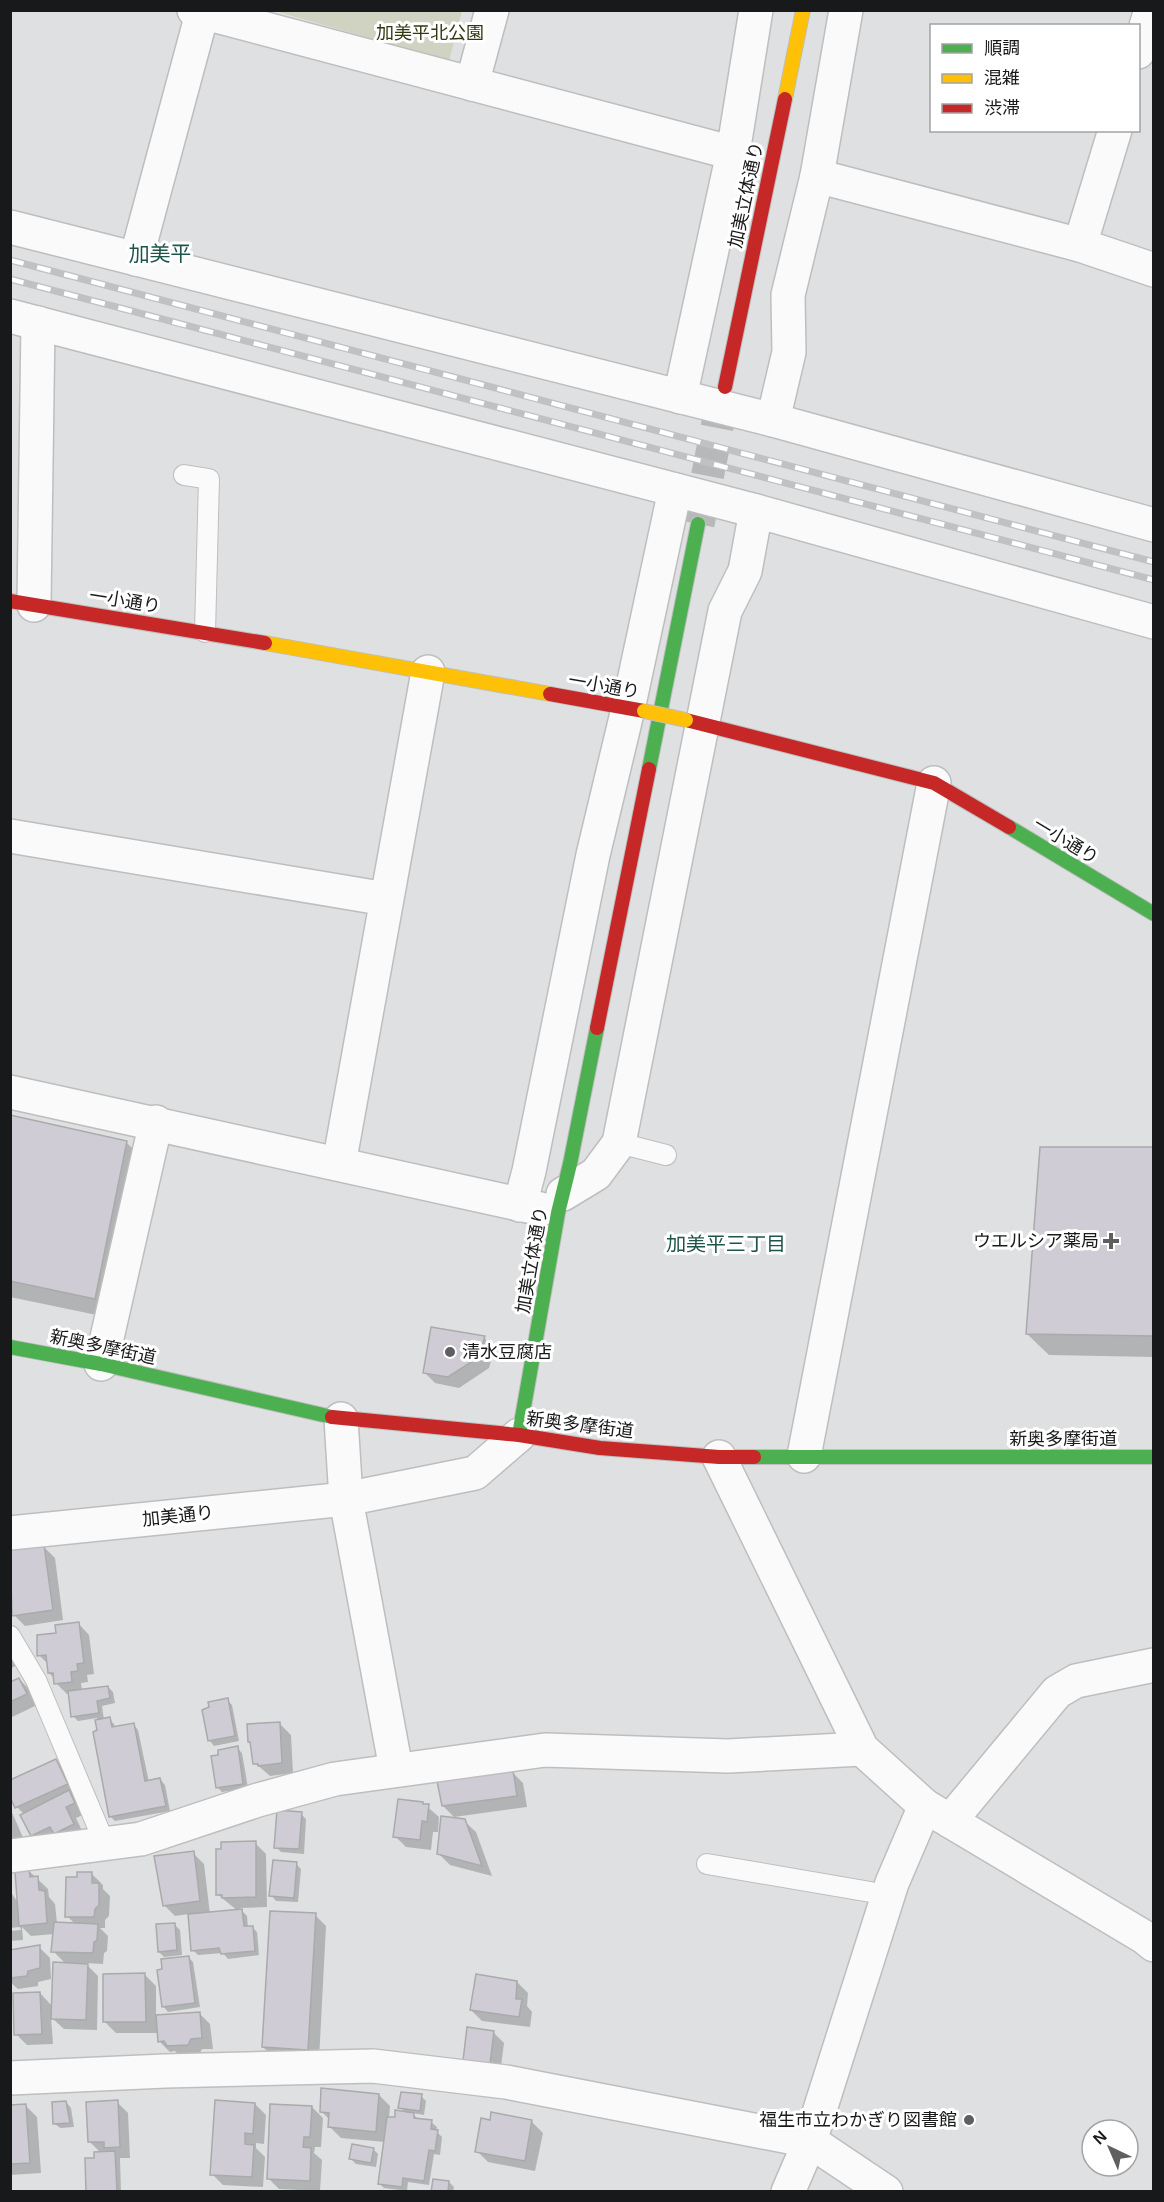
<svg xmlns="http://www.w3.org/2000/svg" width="1164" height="2202" font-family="Helvetica,'Noto Sans JP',sans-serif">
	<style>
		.green { fill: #d0d3c2 }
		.shadow { fill: #0003 }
		.building { fill: #cfccd6; stroke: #a9aaaa; stroke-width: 1.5 }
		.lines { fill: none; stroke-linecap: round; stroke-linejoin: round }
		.secondary-tunnel { stroke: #b7b8b9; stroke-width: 33; stroke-dasharray: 33 16; stroke-linecap: butt }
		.lane-casing { stroke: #bebebf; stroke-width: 22 }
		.street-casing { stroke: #bebebf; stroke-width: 36 }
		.fast-casing { stroke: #bebebf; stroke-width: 16 }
		.slow-casing { stroke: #bebebf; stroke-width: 16 }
		.jam-casing { stroke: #bebebf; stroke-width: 16 }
		.lane { stroke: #fafafa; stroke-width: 20 }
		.street { stroke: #fafafa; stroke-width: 33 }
		.fast { stroke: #4caf50; stroke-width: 14 }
		.slow { stroke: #ffc107; stroke-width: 14 }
		.jam { stroke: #c62828; stroke-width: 14 }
		.rail-casing { stroke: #c0c1c2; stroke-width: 7 }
		.rail { stroke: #fff; stroke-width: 4.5; stroke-dasharray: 14; stroke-linecap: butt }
		.slow-bridge-casing { stroke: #bebebf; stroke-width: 16; stroke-linecap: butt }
		.slow-bridge { stroke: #ffc107; stroke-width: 14 }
		.poi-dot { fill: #5e5f60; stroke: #fff; stroke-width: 2 }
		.labels { text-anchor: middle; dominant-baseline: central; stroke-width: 6; stroke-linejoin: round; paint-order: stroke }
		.park-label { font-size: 18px; fill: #333610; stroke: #fff }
		.street-label { font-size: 18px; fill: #18191a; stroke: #fff }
		.poi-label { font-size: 18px; fill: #18191a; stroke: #fff; text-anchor: end }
		.neighbourhood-label { font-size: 20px; fill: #1d554b; stroke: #fff }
		.quarter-label { font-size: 21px; fill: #1d554b; stroke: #fff }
	</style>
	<rect width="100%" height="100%" fill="#dfe0e1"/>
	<polygon class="green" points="275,11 462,11 449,61"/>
	<g class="shadow">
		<polygon points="10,1116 127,1143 148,1164 116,1319 10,1297"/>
		<polygon points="1154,1149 1154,1357 1049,1355 1027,1334"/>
		<polygon points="484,1338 495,1348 489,1368 459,1388 435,1383 424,1372"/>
		<polygon points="44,1547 55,1558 63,1620 25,1626 14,1615 10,1593 10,1551"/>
		<polygon points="78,1623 89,1635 94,1674 87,1675 88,1682 81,1683 82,1691 108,1687 113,1692 115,1703 102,1706 104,1720 109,1719 114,1724 115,1728 133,1724 138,1730 149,1782 160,1779 165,1785 170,1811 115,1821 110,1816 97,1718 78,1721 73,1716 70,1694 67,1694 56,1683 55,1679 49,1673 49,1665 39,1655 57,1634"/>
		<polygon points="10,1653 17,1665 10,1669"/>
		<polygon points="19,1679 30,1690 37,1705 10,1718 10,1683"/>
		<polygon points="227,1700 232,1705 239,1741 214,1746 209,1740"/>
		<polygon points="280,1724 291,1735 293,1773 270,1776 255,1763 252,1744 249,1741"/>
		<polygon points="237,1748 242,1753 248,1788 222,1792 217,1787"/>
		<polygon points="56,1761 72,1777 85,1814 76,1818 84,1835 43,1847 32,1836 22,1815 24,1814 17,1807"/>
		<polygon points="512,1772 523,1783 527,1807 454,1817 443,1806"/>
		<polygon points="423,1803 439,1817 438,1832 433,1832 431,1850 406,1847 395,1836"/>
		<polygon points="10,1808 25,1842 10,1848"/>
		<polygon points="301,1814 306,1819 304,1854 281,1852 276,1847"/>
		<polygon points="464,1821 476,1832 492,1876 450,1865 439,1854"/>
		<polygon points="255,1843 266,1854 267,1907 239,1908 247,1916 248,1927 252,1927 257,1932 259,1955 228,1959 223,1953 198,1955 193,1950 189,1914 175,1916 164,1905 193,1853 204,1864 210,1914 238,1911 217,1894"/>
		<polygon points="296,1864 301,1869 298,1902 276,1901 271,1895"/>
		<polygon points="29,1871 48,1889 49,1897 55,1904 57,1923 75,1924 67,1916 79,1878 92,1874 103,1885 103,1889 110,1896 109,1916 105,1920 105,1928 100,1928 108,1936 107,1951 104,1953 103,1964 85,1963 98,1976 97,2030 64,2029 51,2017 53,2044 27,2045 16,2034 40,1993 53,2007 66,1964 53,1951 54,1934 31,1936 22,1927 23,1940 10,1941 10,1931 21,1930 20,1927 10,1928 10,1891 19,1904"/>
		<polygon points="315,1915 326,1926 319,2060 274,2058 263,2047"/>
		<polygon points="174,1924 180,1930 182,1955 164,1957 159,1952"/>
		<polygon points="39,1947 50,1958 51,1979 38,1982 38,1986 18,1989 10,1982 10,1951"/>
		<polygon points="188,1957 193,1962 200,2007 168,2012 163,2006"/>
		<polygon points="145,1975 156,1986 156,2017 199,2013 210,2024 213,2049 202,2049 199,2055 180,2057 175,2051 170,2052 159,2041 159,2033 116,2033 105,2022"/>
		<polygon points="517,1982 528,1993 527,2006 532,2012 530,2027 482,2021 471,2010"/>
		<polygon points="493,2032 504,2043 500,2074 475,2071"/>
		<polygon points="379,2095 390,2106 389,2118 397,2118 406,2113 400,2107 421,2096 426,2101 424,2115 412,2113 419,2120 431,2122 437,2127 436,2131 442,2137 440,2155 434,2154 429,2185 408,2182 407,2191 384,2188 379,2183 385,2142 341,2138 330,2127 330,2120 321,2111"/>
		<polygon points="66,2102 71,2108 74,2127 60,2128 54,2123"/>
		<polygon points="117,2102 128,2113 130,2158 120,2158 121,2192 88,2192 95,2159 101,2153 90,2142"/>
		<polygon points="255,2104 266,2115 264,2144 256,2143 256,2148 265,2157 263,2187 223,2185 212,2174"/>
		<polygon points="26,2106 37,2117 41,2173 10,2175 10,2107"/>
		<polygon points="312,2107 323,2118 321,2147 315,2147 314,2153 322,2160 320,2191 279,2189 268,2178"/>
		<polygon points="532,2122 543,2133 535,2171 488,2162 477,2151"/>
		<polygon points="373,2149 378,2154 376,2167 356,2164 351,2159"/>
		<polygon points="449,2182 454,2187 453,2192 433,2192"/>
	</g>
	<g class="building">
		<polygon points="10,1115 127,1141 95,1299 10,1281"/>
		<polygon points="1040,1147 1154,1147 1154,1336 1026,1334"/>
		<polygon points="431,1327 485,1336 479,1357 448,1377 423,1373"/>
		<polygon points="44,1545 53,1610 12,1616 10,1550"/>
		<polygon points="79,1622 84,1663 77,1664 78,1671 71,1672 72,1682 54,1684 53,1673 48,1673 46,1655 37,1656 37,1635 56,1633 55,1625"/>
		<polygon points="19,1678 27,1694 10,1702 10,1682"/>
		<polygon points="108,1686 110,1698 97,1701 99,1713 71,1717 68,1691"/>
		<polygon points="228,1698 235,1736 208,1741 202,1710 209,1707 208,1702"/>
		<polygon points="110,1717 112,1727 134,1723 145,1781 160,1778 166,1806 109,1817 93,1732 97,1730 95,1720"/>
		<polygon points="280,1722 282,1763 258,1766 258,1764 253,1764 250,1742 248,1742 247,1724"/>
		<polygon points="238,1746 243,1784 216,1788 211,1756 218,1755 218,1750"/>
		<polygon points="56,1759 68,1784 15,1808 10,1797 10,1780"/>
		<polygon points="513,1770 517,1796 442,1806 437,1781"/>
		<polygon points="69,1790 75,1803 66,1807 74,1824 54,1834 50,1827 31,1836 20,1815"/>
		<polygon points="398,1799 423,1802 423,1804 429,1804 427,1822 422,1821 420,1840 393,1837"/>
		<polygon points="277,1810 302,1812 299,1849 274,1848"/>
		<polygon points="441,1816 465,1819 482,1866 437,1854"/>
		<polygon points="256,1841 256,1897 222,1898 222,1895 216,1895 216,1849 221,1849 221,1842"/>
		<polygon points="194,1851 200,1901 163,1906 154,1856"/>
		<polygon points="273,1860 297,1862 294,1898 269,1896"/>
		<polygon points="29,1869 30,1877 38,1876 39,1890 45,1891 47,1923 19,1926 15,1872"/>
		<polygon points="77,1872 92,1872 92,1883 99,1883 99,1905 95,1909 94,1917 65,1917 66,1877 77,1877"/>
		<polygon points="242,1909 244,1926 253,1926 255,1951 221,1954 219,1948 191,1951 188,1914"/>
		<polygon points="270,1911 316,1913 308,2050 262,2047"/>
		<polygon points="54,1922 98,1924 97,1940 94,1942 93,1953 51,1952"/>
		<polygon points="175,1923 177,1950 158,1952 156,1924"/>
		<polygon points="40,1945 40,1968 28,1971 27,1976 10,1978 10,1950"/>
		<polygon points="189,1956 195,2003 162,2007 157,1970 162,1969 161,1959"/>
		<polygon points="53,1962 88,1964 86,2020 51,2019"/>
		<polygon points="145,1973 146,2022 103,2022 103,1974"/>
		<polygon points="476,1974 517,1981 516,1999 522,1999 519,2017 470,2010"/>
		<polygon points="40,1992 42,2034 14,2035 13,1993"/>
		<polygon points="200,2012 202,2038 191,2039 188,2045 167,2046 164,2041 158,2042 156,2015"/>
		<polygon points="467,2027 494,2031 490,2064 463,2061"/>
		<polygon points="321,2088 379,2094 376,2132 328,2127 329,2113 320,2112"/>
		<polygon points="401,2092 422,2094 420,2111 398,2108"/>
		<polygon points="118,2100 120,2147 104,2148 104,2142 88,2142 86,2102"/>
		<polygon points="215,2100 255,2103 253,2134 245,2133 245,2144 254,2145 252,2177 210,2175"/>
		<polygon points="66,2101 70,2123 53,2124 52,2102"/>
		<polygon points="26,2104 30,2163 10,2164 10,2105"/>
		<polygon points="270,2104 312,2106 310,2137 304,2137 303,2147 311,2148 310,2181 267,2179"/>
		<polygon points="395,2110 414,2113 414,2118 432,2120 431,2129 438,2130 435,2151 429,2150 424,2181 403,2178 402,2187 378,2184 387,2117 395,2117"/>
		<polygon points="491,2112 532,2120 525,2161 475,2152 481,2118 490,2120"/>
		<polygon points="352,2144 374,2148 371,2163 349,2159"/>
		<polygon points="115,2151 117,2192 86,2192 85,2158 94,2158 94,2152"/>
		<polygon points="433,2179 449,2181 448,2192 431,2192"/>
	</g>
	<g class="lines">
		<polyline class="secondary-tunnel" points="698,524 725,387"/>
		<defs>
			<g id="lane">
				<polyline points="184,475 209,479 205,632"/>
				<polyline points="619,1143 666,1155"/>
				<polyline points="10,1636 36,1680 105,1844"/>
				<polyline points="707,1864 888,1895"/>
			</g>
			<g id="street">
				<polyline points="194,10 733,153"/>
				<polyline points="1138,52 1151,10"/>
				<polyline points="472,84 492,10"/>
				<polyline points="817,176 1080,245 1154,270"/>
				<polyline points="10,227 773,420 1154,525"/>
				<polyline points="1080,245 1115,130"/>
				<polyline points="136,259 203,10"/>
				<polyline points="10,316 756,511 1154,622"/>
				<polyline points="680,397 733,153 756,10"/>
				<polyline points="773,420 789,352 788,295 817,176 846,10"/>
				<polyline points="34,605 38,323"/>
				<polyline points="10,836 386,899"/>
				<polyline points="10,1092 541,1209"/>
				<polyline points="339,1164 428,672"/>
				<polyline points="563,1194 596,1174 619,1143 725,611 745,571 756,511"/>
				<polyline points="520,1205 529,1171 593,855 628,709 675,490"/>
				<polyline points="101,1364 156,1122"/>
				<polyline points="341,1419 346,1499 396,1769"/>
				<polyline points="804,1456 934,783"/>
				<polyline points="719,1457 862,1749 925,1806 1144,1937 1154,1945"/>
				<polyline points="10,1533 346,1499 475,1473 519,1435"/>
				<polyline points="950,1821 1057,1692 1076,1681 1154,1665"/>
				<polyline points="10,1856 141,1839 258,1800 335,1779 545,1750 728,1756 862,1749"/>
				<polyline points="10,2078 165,2071 373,2066 506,2082 810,2141 886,2192"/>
				<polyline points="788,2192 810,2141 892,1883 925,1806"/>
			</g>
			<g id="fast">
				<polyline points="649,769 698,524"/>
				<polyline points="1009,827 1154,914"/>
				<polyline points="10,1347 101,1364 332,1417"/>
				<polyline points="519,1435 558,1213 570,1164 597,1028"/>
				<polyline points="754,1457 1154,1457"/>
			</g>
			<g id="slow">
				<polyline points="785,99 803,10"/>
				<polyline points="265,643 550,694"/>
			</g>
			<g id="jam">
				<polyline points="725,387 785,99"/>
				<polyline points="10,601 265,643"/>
				<polyline points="550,694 644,711"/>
				<polyline points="686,720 934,783 1009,827"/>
				<polyline points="597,1028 649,769"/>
				<polyline points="332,1417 519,1435 600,1448 719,1457 754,1457"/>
			</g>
		</defs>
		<use href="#lane" class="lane-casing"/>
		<use href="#street" class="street-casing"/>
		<use href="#fast" class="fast-casing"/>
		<use href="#slow" class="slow-casing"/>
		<use href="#jam" class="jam-casing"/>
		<use href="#lane" class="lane"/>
		<use href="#street" class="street"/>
		<use href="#fast" class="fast"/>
		<use href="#slow" class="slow"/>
		<use href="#jam" class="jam"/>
		<defs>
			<g id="rail">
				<polyline points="10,260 1154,562"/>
				<polyline points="10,279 1154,580"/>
			</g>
		</defs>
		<use href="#rail" class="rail-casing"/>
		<use href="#rail" class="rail"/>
		<defs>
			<polyline id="slow-bridge" points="644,711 686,720"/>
		</defs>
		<use href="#slow-bridge" class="slow-bridge-casing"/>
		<use href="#slow-bridge" class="slow-bridge"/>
	</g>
	<g class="poi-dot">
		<path d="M1108 1232h6v6h6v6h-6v6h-6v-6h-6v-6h6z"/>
		<circle cx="450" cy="1352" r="6"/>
		<circle cx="969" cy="2120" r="6"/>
	</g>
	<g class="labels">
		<g class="park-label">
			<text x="430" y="33">加美平北公園</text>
		</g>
		<g class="street-label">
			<text transform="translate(746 195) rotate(-78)">加美立体通り</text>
			<text transform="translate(125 601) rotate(9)">一小通り</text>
			<text transform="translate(604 686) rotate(10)">一小通り</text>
			<text transform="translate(1066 841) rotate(31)">一小通り</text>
			<text transform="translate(532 1260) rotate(-80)">加美立体通り</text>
			<text transform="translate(103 1347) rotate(12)">新奥多摩街道</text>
			<text transform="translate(580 1425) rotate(7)">新奥多摩街道</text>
			<text x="1063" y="1439">新奥多摩街道</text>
			<text transform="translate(178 1516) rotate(-6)">加美通り</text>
		</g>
		<g class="poi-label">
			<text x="1099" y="1241">ウエルシア薬局</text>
			<text x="462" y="1352" text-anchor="start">清水豆腐店</text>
			<text x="957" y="2120">福生市立わかぎり図書館</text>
		</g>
		<g class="neighbourhood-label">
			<text x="726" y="1244">加美平三丁目</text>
		</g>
		<g class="quarter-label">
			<text x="160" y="253">加美平</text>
		</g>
	</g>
	<rect width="1164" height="2202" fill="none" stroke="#18191a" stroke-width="24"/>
	<rect x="930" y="24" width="210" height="108" fill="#ffffff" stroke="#a3a3a3" stroke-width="1.5"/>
	<rect x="942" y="44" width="30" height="9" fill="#4caf50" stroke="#a3a3a3" stroke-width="1.5"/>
	<text x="984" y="54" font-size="18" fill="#18191a">順調</text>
	<rect x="942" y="74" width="30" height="9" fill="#ffc107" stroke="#a3a3a3" stroke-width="1.5"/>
	<text x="984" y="84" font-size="18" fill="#18191a">混雑</text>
	<rect x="942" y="104" width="30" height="9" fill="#c62828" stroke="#a3a3a3" stroke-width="1.5"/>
	<text x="984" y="114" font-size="18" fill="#18191a">渋滞</text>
	<g transform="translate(1110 2148) rotate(316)"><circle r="28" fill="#ffffff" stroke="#a3a3a3" stroke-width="1.5"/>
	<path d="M0-4.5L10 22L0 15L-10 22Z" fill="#5e5f60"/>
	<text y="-9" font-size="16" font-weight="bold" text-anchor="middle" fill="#18191a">N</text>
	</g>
</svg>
